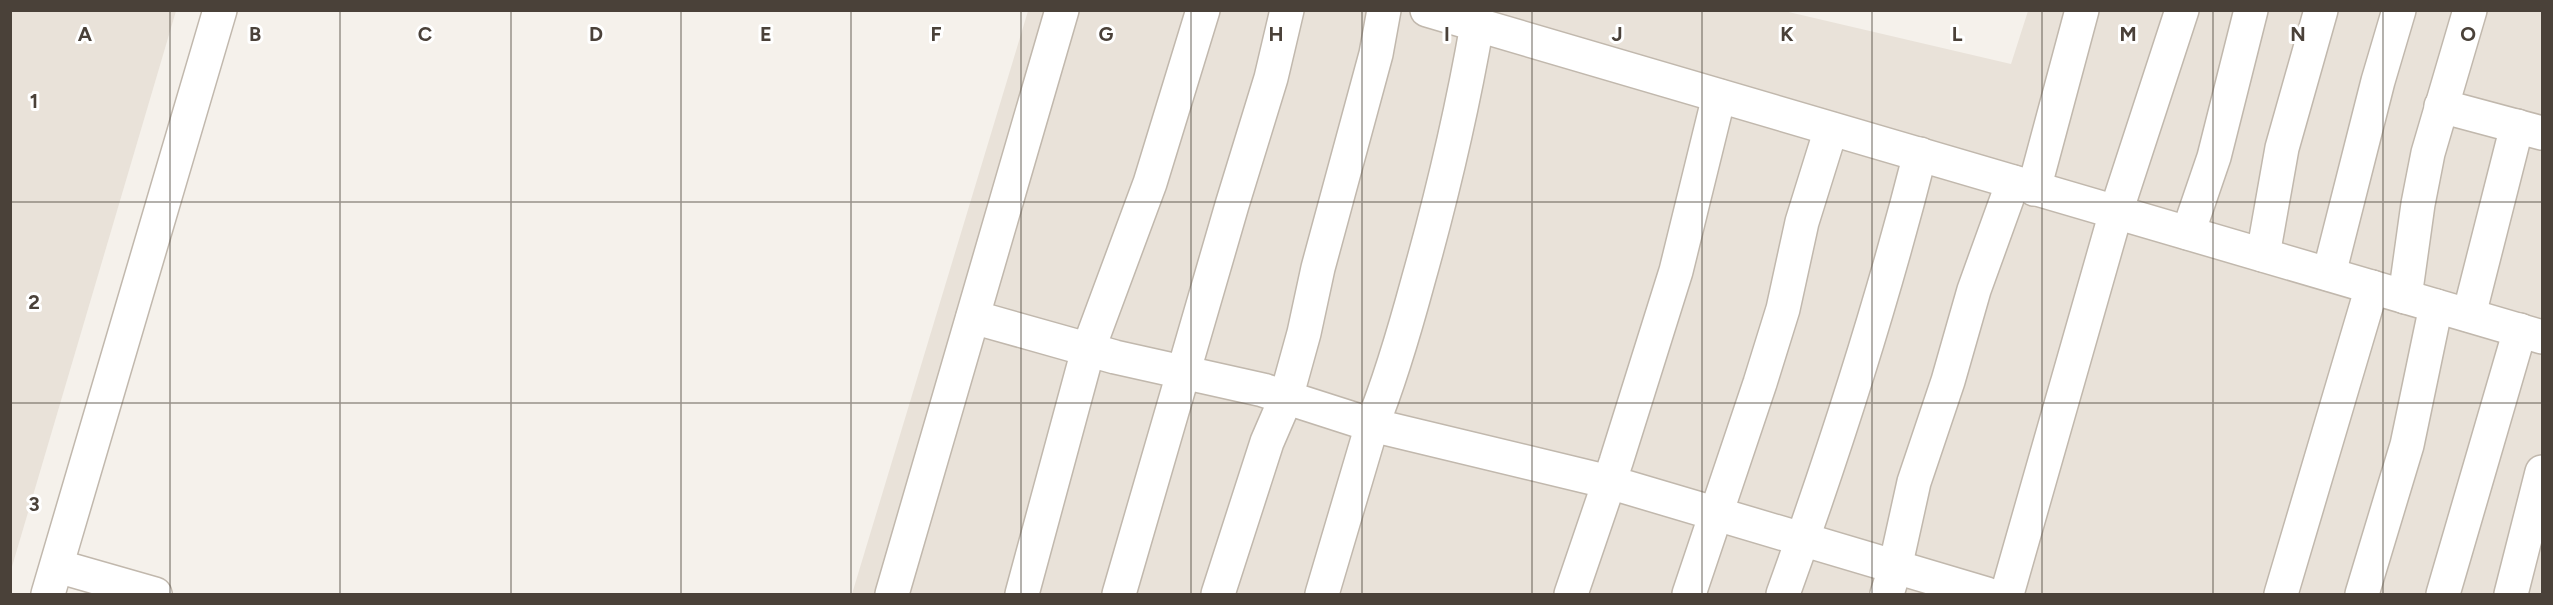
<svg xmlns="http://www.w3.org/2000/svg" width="2553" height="605" font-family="Figtree,sans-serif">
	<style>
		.residential { fill: #e9e2d9 }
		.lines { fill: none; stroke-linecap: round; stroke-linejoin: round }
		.minor-casing { stroke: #c1b8ad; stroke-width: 36 }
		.minor { stroke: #fff; stroke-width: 33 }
		.grid { fill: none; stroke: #4a4139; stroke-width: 1.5; stroke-opacity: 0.55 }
		.grid-label { font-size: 20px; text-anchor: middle; font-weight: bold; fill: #4a4139; stroke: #fff; stroke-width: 6; stroke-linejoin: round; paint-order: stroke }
	</style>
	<rect width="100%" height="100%" fill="#f5f1eb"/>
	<g class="residential">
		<polygon points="11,10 176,11 11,570 10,11"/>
		<polygon points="1780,10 2011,64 2028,11 2542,11 2542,594 852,594 1028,11"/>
	</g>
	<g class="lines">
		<defs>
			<g id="minor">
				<polyline points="1427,10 2542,337"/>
				<polyline points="2441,106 2542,133"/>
				<polyline points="2034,189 2082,10"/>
				<polyline points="2188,233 2214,157 2251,10"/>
				<polyline points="2263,255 2282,148 2321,10"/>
				<polyline points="2329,274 2378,81 2399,10"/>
				<polyline points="2405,297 2418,204 2428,153 2470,10"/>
				<polyline points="2469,315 2517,126"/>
				<path d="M 973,317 L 1115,357 L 1263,390 L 1372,425 C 1391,378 1405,329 1418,281 C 1442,196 1462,111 1477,25"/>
				<polyline points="57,566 155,594"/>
				<polyline points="48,594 220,10"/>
				<polyline points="892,594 1062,10"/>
				<polyline points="1022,594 1088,350 1150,183 1203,10"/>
				<polyline points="1119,594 1232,205 1271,78 1287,10"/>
				<polyline points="1218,594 1267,442 1286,398 1304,333 1318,268 1376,54 1384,10"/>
				<polyline points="1322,594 1372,425 1609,482 1987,594"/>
				<polyline points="1571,594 1616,462 1676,271 1719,96"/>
				<polyline points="1689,594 1760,383 1783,309 1802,222 1831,129"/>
				<path d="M 1783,594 C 1835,450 1882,304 1920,154"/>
				<polyline points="1887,594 1895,568 1914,482 1948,381 1974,290 2013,182"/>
				<polyline points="2007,594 2116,212 2182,10"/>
				<polyline points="2281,594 2372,287"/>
				<polyline points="2362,594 2407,445 2436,306"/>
				<polyline points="2443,594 2520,330"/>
				<polyline points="2511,594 2542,472"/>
			</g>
		</defs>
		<use href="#minor" class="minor-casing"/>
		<use href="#minor" class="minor"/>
	</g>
	<path class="grid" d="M 170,10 L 170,594M 340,10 L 340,594M 511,10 L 511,594M 681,10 L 681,594M 851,10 L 851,594M 1021,10 L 1021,594M 1191,10 L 1191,594M 1362,10 L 1362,594M 1532,10 L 1532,594M 1702,10 L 1702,594M 1872,10 L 1872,594M 2042,10 L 2042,594M 2213,10 L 2213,594M 2383,10 L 2383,594M 10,202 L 2542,202M 10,403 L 2542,403"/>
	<g class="grid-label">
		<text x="85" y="41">A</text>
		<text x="255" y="41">B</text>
		<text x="425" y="41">C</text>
		<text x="596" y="41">D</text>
		<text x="766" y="41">E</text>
		<text x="936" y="41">F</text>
		<text x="1106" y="41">G</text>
		<text x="1276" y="41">H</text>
		<text x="1447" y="41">I</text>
		<text x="1617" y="41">J</text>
		<text x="1787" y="41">K</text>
		<text x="1957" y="41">L</text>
		<text x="2128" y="41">M</text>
		<text x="2298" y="41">N</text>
		<text x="2468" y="41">O</text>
		<text x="34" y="108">1</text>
		<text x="34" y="309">2</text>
		<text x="34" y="511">3</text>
	</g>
	<rect width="2553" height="605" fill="none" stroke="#4a4139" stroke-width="24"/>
</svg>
